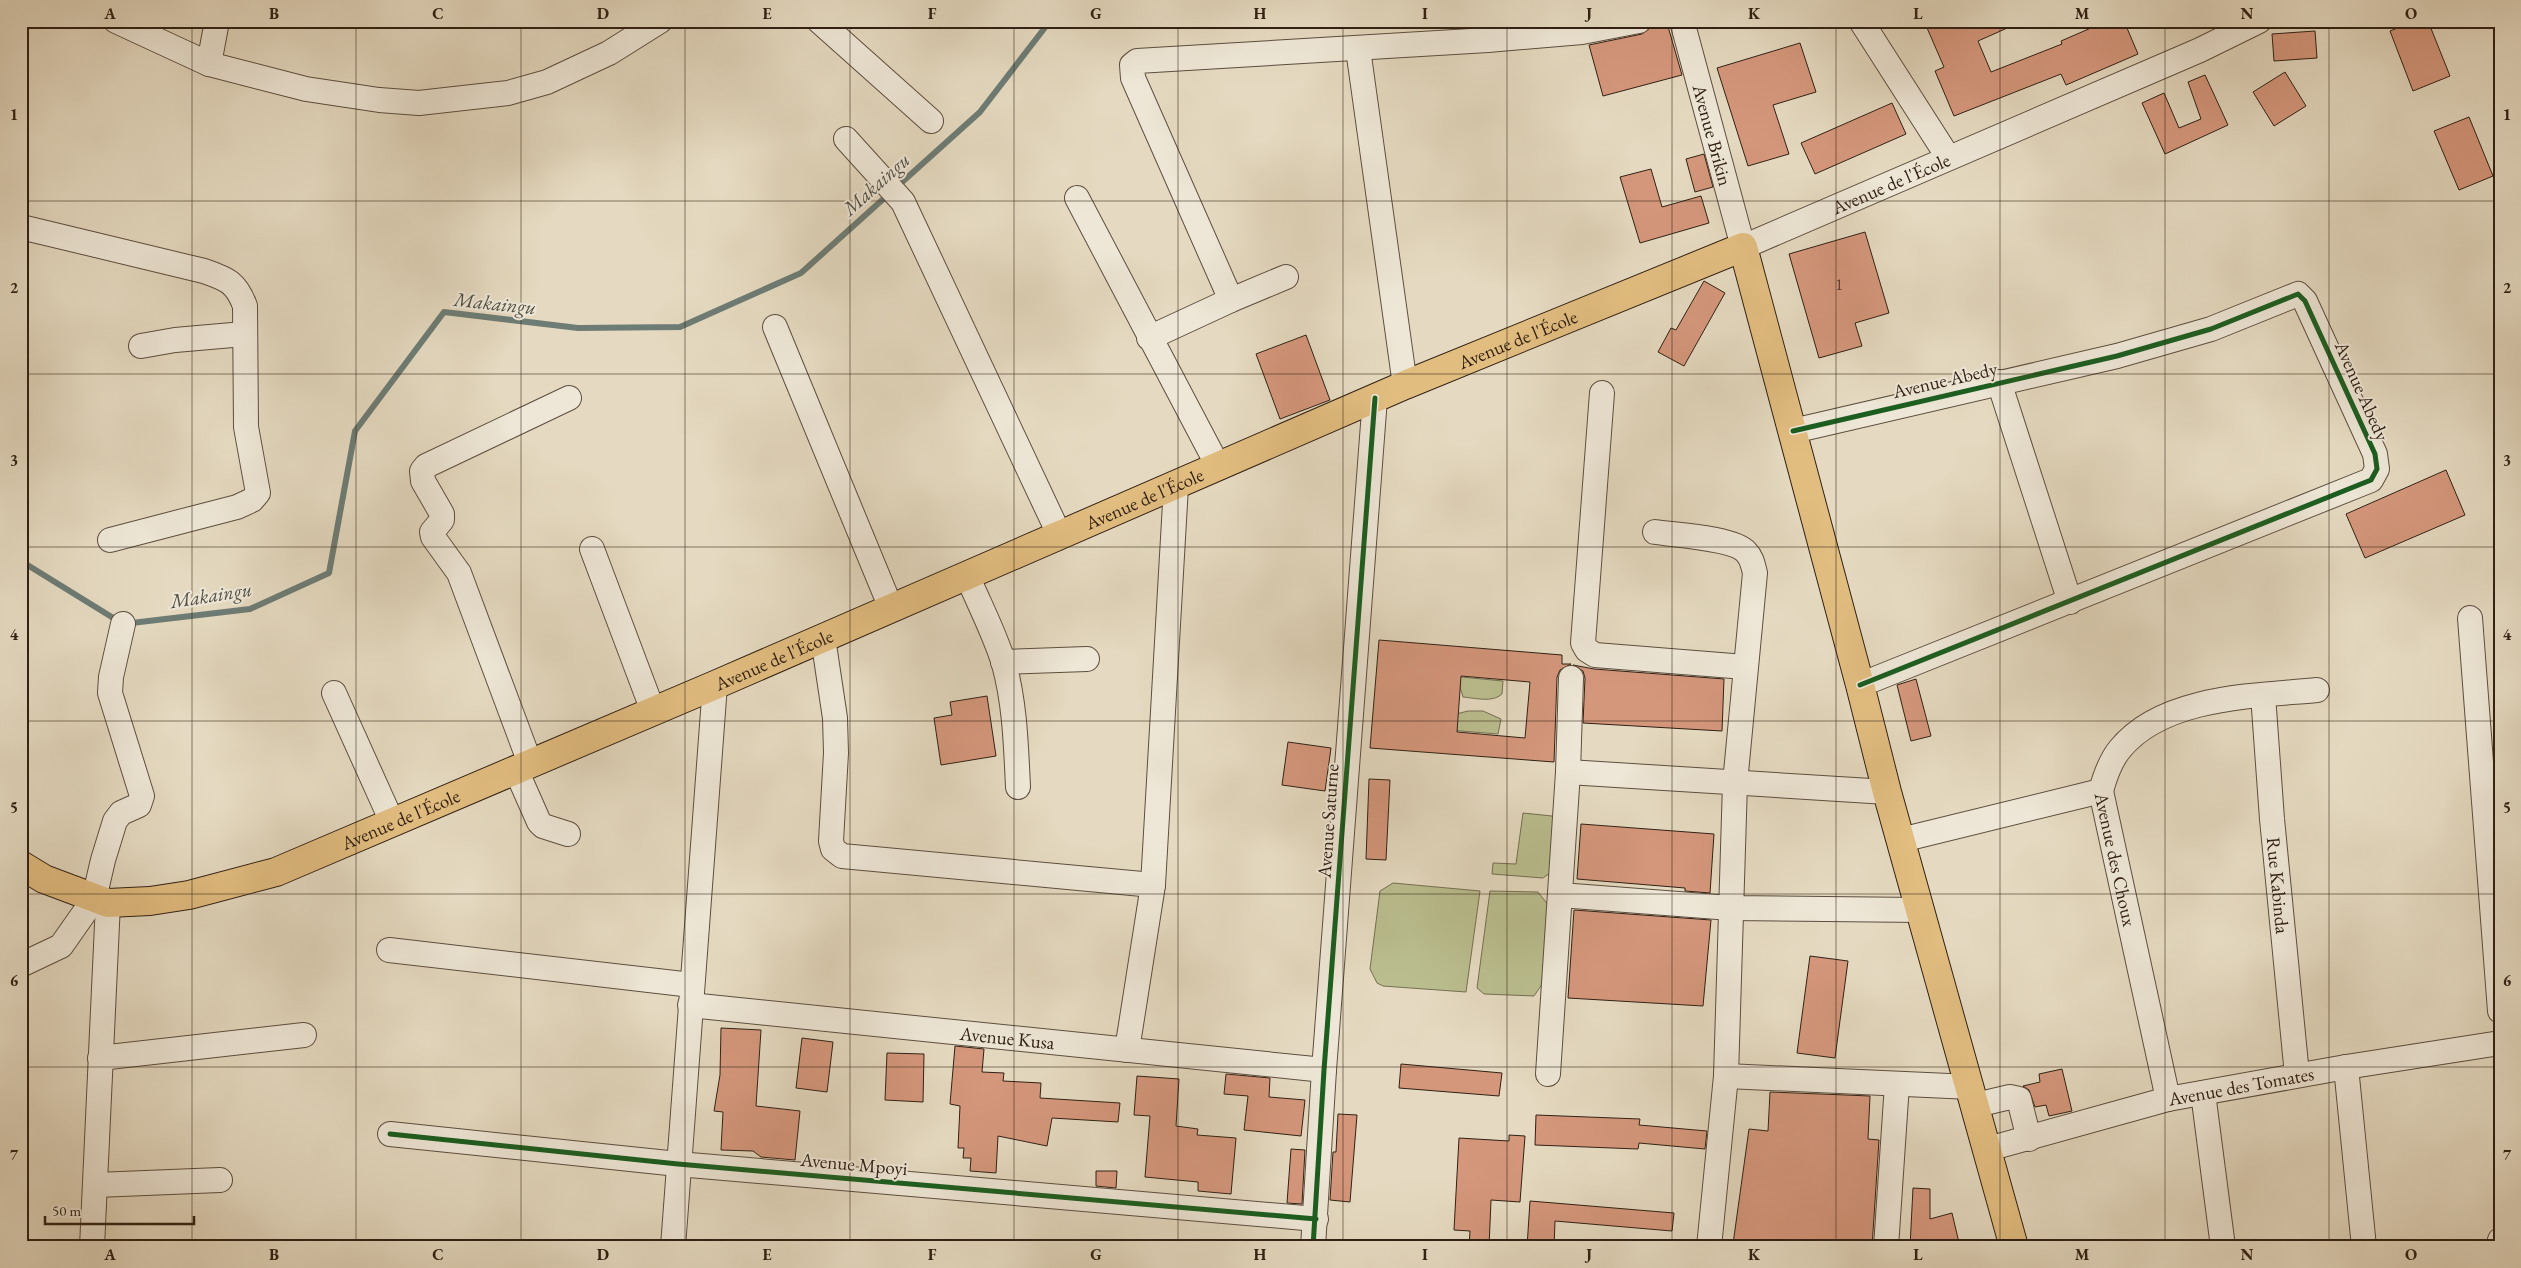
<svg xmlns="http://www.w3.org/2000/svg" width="2521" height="1268" font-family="'EB Garamond',serif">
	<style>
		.green { fill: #babe8f; stroke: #756f52 }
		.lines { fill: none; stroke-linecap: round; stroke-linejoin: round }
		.stream { stroke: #6d7c75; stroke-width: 6 }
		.building { fill: #d5977c; stroke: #302014; fill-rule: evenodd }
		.minor-casing { stroke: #5d4e3f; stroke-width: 26 }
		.major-casing { stroke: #302014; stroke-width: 30 }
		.minor { stroke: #eee7d7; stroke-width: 24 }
		.major { stroke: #e2bd80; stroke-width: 28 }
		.cycleway-casing { stroke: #eee7d7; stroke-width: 8 }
		.cycleway { stroke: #1b5e20; stroke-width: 5 }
		.grid { fill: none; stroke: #302014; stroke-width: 1; stroke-opacity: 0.55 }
		.labels { text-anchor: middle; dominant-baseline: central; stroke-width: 4; stroke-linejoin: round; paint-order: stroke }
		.number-label { font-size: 16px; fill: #593e2e }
		.street-label { font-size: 19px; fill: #302014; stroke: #eee7d7 }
		.water-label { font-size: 20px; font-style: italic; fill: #4f4e45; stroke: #eee7d7 }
		.neatline { fill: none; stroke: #302014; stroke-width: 2 }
		.grid-label { font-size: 16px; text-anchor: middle; font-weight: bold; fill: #302014 }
	</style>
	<rect width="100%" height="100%" fill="#e5dac1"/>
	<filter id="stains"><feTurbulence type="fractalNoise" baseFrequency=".004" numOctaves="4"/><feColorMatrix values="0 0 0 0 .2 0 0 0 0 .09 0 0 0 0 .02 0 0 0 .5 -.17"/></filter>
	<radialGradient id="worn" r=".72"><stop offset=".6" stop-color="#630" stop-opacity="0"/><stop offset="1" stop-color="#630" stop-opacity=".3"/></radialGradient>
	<g class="green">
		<path d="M 1451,676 L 1503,681 L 1502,694 C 1492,703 1475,698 1463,697 L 1461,690 Z"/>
		<polygon points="1468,711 1483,711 1501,719 1498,734 1449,730 1448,716"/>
		<polygon points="1523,813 1552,816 1559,827 1550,873 1543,878 1492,874 1493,863 1516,864"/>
		<polygon points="1393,883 1480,891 1466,992 1383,986 1377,983 1370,969 1380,891"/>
		<polygon points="1490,891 1538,892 1549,906 1545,980 1534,996 1484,994 1477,988"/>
	</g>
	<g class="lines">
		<polyline class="stream" points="21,561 123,624 250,609 329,573 355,431 444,312 578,328 680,327 801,273 980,112 1050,21"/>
	</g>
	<g class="building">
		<polygon points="1924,21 2023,21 1978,41 1991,72 2062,44 2061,41 2107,21 2124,21 2138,54 2066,85 2061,74 1954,116 1935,71 1944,67"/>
		<polygon points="2415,21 2428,21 2450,76 2413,91 2390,31"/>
		<polygon points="1667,23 1682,75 1603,96 1589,45 1642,34 1650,28"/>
		<polygon points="2315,31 2317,58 2274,61 2272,34"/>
		<polygon points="1800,43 1816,92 1773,105 1789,154 1748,166 1717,68"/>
		<polygon points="2285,72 2306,106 2274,126 2253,92"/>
		<polygon points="2205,75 2228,125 2165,154 2142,103 2164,93 2179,128 2201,119 2188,82"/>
		<polygon points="1892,103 1906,134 1815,174 1801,143"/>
		<polygon points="2469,117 2493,176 2459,190 2434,131"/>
		<polygon points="1704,154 1713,187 1695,192 1686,159"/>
		<polygon points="1651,169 1662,207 1701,196 1709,223 1640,243 1620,177"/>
		<polygon points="1865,232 1889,313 1855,323 1862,346 1819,358 1789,254"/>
		<polygon points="1704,281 1725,293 1684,366 1658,352 1671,328 1676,330"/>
		<polygon points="1306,335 1330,400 1280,419 1256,354"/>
		<polygon points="2446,470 2465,515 2365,558 2346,514"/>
		<path d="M 1379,640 L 1562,655 L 1562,664 L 1571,664 L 1560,670 L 1557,677 L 1554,762 L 1370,748 ZM 1461,676 L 1530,682 L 1525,738 L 1457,732 Z"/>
		<polygon points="1573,665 1594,669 1724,679 1722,731 1583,723 1585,678 1583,671"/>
		<polygon points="1916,679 1931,736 1911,741 1897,685"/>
		<polygon points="987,696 996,756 941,765 934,718 952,715 950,702"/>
		<polygon points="1288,742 1331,748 1325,791 1282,785"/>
		<polygon points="1369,779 1390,780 1386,860 1366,859"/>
		<polygon points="1581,824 1714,834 1710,893 1685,891 1685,888 1577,879"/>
		<polygon points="1574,910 1711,920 1703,1006 1568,998"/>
		<polygon points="1810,956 1848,961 1835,1058 1797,1053"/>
		<polygon points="721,1028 761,1030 756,1106 800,1111 795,1160 761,1157 753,1151 721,1150 723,1112 714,1111 720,1075"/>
		<polygon points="802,1038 833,1042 827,1092 796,1088"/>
		<polygon points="955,1046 984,1049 982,1072 1004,1073 1003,1081 1041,1083 1040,1098 1120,1103 1118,1122 1052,1118 1047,1146 998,1136 996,1173 970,1171 971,1158 963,1158 964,1148 958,1148 960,1106 950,1104"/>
		<polygon points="887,1053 924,1054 923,1102 885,1100"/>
		<polygon points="1401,1064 1502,1073 1499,1096 1399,1088"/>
		<polygon points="2062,1069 2072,1111 2049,1116 2046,1105 2035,1107 2029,1090 2023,1086 2040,1082 2039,1074"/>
		<polygon points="1226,1074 1270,1078 1269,1097 1305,1100 1301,1136 1244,1130 1248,1096 1224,1094"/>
		<polygon points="1137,1076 1179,1079 1176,1126 1198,1129 1197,1135 1236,1138 1231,1194 1198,1191 1198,1182 1145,1177 1150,1116 1134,1115"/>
		<polygon points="1770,1092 1870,1096 1868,1139 1879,1140 1872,1247 1760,1247 1733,1244 1749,1129 1768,1131"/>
		<polygon points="1338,1114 1357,1115 1350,1202 1330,1200 1333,1152 1336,1152"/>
		<polygon points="1536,1115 1640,1119 1639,1125 1707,1131 1705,1149 1639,1143 1638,1149 1535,1145"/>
		<polygon points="1509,1135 1525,1136 1520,1202 1491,1200 1489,1247 1469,1247 1470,1231 1454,1230 1459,1138 1509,1141"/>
		<polygon points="1291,1149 1305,1150 1302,1204 1287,1203"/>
		<polygon points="1096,1171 1117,1171 1116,1188 1096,1186"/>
		<polygon points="1913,1188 1930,1189 1930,1219 1952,1213 1960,1247 1910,1247"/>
		<polygon points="1530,1201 1674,1213 1672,1231 1555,1221 1554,1247 1527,1247"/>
	</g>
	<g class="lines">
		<defs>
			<g id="minor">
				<polyline points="116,21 209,64 306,89 379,100 419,103 508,93 547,82 609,53 660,21"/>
				<polyline points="819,21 931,121"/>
				<path id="s1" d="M 1682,21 L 1743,247 L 2200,50 L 2259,21"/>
				<polyline points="1861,21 1948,157"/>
				<polyline points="1358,49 1405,385"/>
				<polyline points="209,64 217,21"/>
				<polyline points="846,139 903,202 1059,534"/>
				<polyline points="1077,198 1218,466"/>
				<path d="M 21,227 L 204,271 C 227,279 236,282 245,306 L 246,427 L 258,493 L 252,500 L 237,507 L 110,540"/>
				<polyline points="1231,300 1133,78 1132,65 1137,61 1488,40 1582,32 1639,21"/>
				<polyline points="775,327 891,608"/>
				<polyline points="1149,338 1231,300 1286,277"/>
				<polyline points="141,346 175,340 244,334"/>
				<polyline points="1999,382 2070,602"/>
				<polyline points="1602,393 1583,643 1587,650 1595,655 1745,667"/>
				<polyline points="1793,431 2117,356 2211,329 2298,294 2305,301 2375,454 2377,469 2371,480 1860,685"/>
				<path d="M 1655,532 C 1675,535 1734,538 1746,552 C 1752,558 1753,565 1755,573 L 1735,783 L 1726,1076 L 1709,1247"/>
				<polyline points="592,549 653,711"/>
				<path d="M 967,575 C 979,604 995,634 1004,664 C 1015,704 1016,746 1018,787"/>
				<polyline points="2470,618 2500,1011"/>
				<polyline points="823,638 835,718 836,753 831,841 833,849 842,856 1153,885"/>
				<polyline points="1003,662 1087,659"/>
				<polyline points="334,693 393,824"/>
				<path id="s2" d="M 2263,695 L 2272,819 L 2297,1075"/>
				<polyline points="530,763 459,573 433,537 432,532 442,520 442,514 423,481 422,471 426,466 569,398"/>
				<polyline points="516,770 539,822 543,826 568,834"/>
				<polyline points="1568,772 1887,792"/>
				<path d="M 2101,791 C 2105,776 2110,761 2120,749 C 2163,696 2255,696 2317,690"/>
				<path id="s3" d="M 1901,840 L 2101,791 L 2168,1099"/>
				<polyline points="1560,895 1731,908 1921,910"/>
				<polyline points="389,950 692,985"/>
				<polyline points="21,965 61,946 94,899 103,860 115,821 121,813 139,805 142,796 110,693 111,677 123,624"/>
				<path id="s4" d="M 690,1005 L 1324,1070"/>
				<polyline points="1127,1050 1153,885 1176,486"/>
				<polyline points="100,1058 304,1035"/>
				<polyline points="2346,1067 2364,1247"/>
				<polyline points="1548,1074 1568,772 1571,678"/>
				<polyline points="1726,1076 1971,1087"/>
				<polyline points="2203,1093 2223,1247"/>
				<polyline points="1976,1105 2010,1097 2019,1099 2029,1139"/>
				<polyline points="390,1134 678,1164 1316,1219"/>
				<path id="s5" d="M 1988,1149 L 2168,1099 L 2346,1067 L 2500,1043"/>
				<polyline points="96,1185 220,1180"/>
				<polyline points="92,1247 108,903"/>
				<polyline points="673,1247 715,685"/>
				<polyline points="1313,1247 1324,1070 1375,398"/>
				<polyline points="1886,1247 1897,1084"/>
				<polyline points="2498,1247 2500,1240"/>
			</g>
			<g id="major">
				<path id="s6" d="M 21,865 L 44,879 L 108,903 L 150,901 L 189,895 L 276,872 L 715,685 L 1405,385 L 1743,247 L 1860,685 L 1887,792 L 2014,1247"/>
			</g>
		</defs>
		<use href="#minor" class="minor-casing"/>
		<use href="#major" class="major-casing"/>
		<use href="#minor" class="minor"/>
		<use href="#major" class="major"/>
		<defs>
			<g id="cycleway">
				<polyline points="1793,431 2117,356 2211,329 2298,294 2305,301 2375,454 2377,469 2371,480 1860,685"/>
				<polyline points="390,1134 678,1164 1316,1219"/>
				<polyline points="1313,1247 1324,1070 1375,398"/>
			</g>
		</defs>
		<use href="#cycleway" class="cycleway-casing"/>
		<use href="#cycleway" class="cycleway"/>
	</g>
	<path class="grid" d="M 192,21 L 192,1247M 356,21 L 356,1247M 521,21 L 521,1247M 685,21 L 685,1247M 850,21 L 850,1247M 1014,21 L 1014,1247M 1178,21 L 1178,1247M 1343,21 L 1343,1247M 1507,21 L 1507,1247M 1672,21 L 1672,1247M 1836,21 L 1836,1247M 2000,21 L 2000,1247M 2165,21 L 2165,1247M 2329,21 L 2329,1247M 21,201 L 2500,201M 21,374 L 2500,374M 21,547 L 2500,547M 21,721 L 2500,721M 21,894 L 2500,894M 21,1067 L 2500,1067"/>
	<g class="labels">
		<g class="number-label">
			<text x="1839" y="284">1</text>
		</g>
		<g class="street-label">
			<text stroke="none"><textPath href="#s1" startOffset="118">Avenue Brikin</textPath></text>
			<text stroke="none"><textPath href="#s1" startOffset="395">Avenue de l'École</textPath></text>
			<text stroke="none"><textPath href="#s6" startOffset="1618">Avenue de l'École</textPath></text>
			<text transform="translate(1945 380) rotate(-13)">Avenue Abedy</text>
			<text transform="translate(2362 391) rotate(66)">Avenue Abedy</text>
			<text stroke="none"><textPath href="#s6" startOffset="1212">Avenue de l'École</textPath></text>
			<text stroke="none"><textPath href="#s6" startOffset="808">Avenue de l'École</textPath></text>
			<text stroke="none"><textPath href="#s6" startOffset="402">Avenue de l'École</textPath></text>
			<text transform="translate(1328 821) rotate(-86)">Avenue Saturne</text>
			<text stroke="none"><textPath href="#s3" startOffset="276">Avenue des Choux</textPath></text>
			<text stroke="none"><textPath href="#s2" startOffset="191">Rue Kabinda</textPath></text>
			<text stroke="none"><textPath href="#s4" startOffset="319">Avenue Kusa</textPath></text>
			<text stroke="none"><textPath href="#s5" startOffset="261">Avenue des Tomates</textPath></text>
			<text transform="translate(854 1164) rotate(5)">Avenue Mpoyi</text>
		</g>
		<g class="water-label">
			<text transform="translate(876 184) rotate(-42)">Makaingu</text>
			<text transform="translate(495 303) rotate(6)">Makaingu</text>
			<text transform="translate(211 595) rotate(-9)">Makaingu</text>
		</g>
	</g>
	<rect width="2521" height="1268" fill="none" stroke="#e5dac1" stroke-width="55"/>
	<path d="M45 1216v8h149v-8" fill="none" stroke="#302014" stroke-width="2.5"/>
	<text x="52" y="1216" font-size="15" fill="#302014" stroke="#eee7d7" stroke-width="4" paint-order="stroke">50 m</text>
	<rect x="28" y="28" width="2466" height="1212" class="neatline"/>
	<g class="grid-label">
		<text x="110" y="19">A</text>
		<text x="274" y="19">B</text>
		<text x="438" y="19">C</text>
		<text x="603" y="19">D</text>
		<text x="767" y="19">E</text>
		<text x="932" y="19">F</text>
		<text x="1096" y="19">G</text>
		<text x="1260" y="19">H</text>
		<text x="1425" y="19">I</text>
		<text x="1589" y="19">J</text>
		<text x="1754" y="19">K</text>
		<text x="1918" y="19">L</text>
		<text x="2082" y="19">M</text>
		<text x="2247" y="19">N</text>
		<text x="2411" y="19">O</text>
		<text x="14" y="120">1</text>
		<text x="2507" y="120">1</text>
		<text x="14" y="293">2</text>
		<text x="2507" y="293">2</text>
		<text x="14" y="466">3</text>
		<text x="2507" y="466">3</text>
		<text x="14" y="640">4</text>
		<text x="2507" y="640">4</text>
		<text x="14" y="813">5</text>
		<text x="2507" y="813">5</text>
		<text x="14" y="986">6</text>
		<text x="2507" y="986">6</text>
		<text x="14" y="1160">7</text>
		<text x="2507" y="1160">7</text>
		<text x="110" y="1260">A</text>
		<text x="274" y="1260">B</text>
		<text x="438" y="1260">C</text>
		<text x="603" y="1260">D</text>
		<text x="767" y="1260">E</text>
		<text x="932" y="1260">F</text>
		<text x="1096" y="1260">G</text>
		<text x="1260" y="1260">H</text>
		<text x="1425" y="1260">I</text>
		<text x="1589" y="1260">J</text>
		<text x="1754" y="1260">K</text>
		<text x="1918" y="1260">L</text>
		<text x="2082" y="1260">M</text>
		<text x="2247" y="1260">N</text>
		<text x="2411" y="1260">O</text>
	</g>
	<rect width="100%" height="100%" filter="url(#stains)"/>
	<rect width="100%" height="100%" fill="url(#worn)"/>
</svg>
